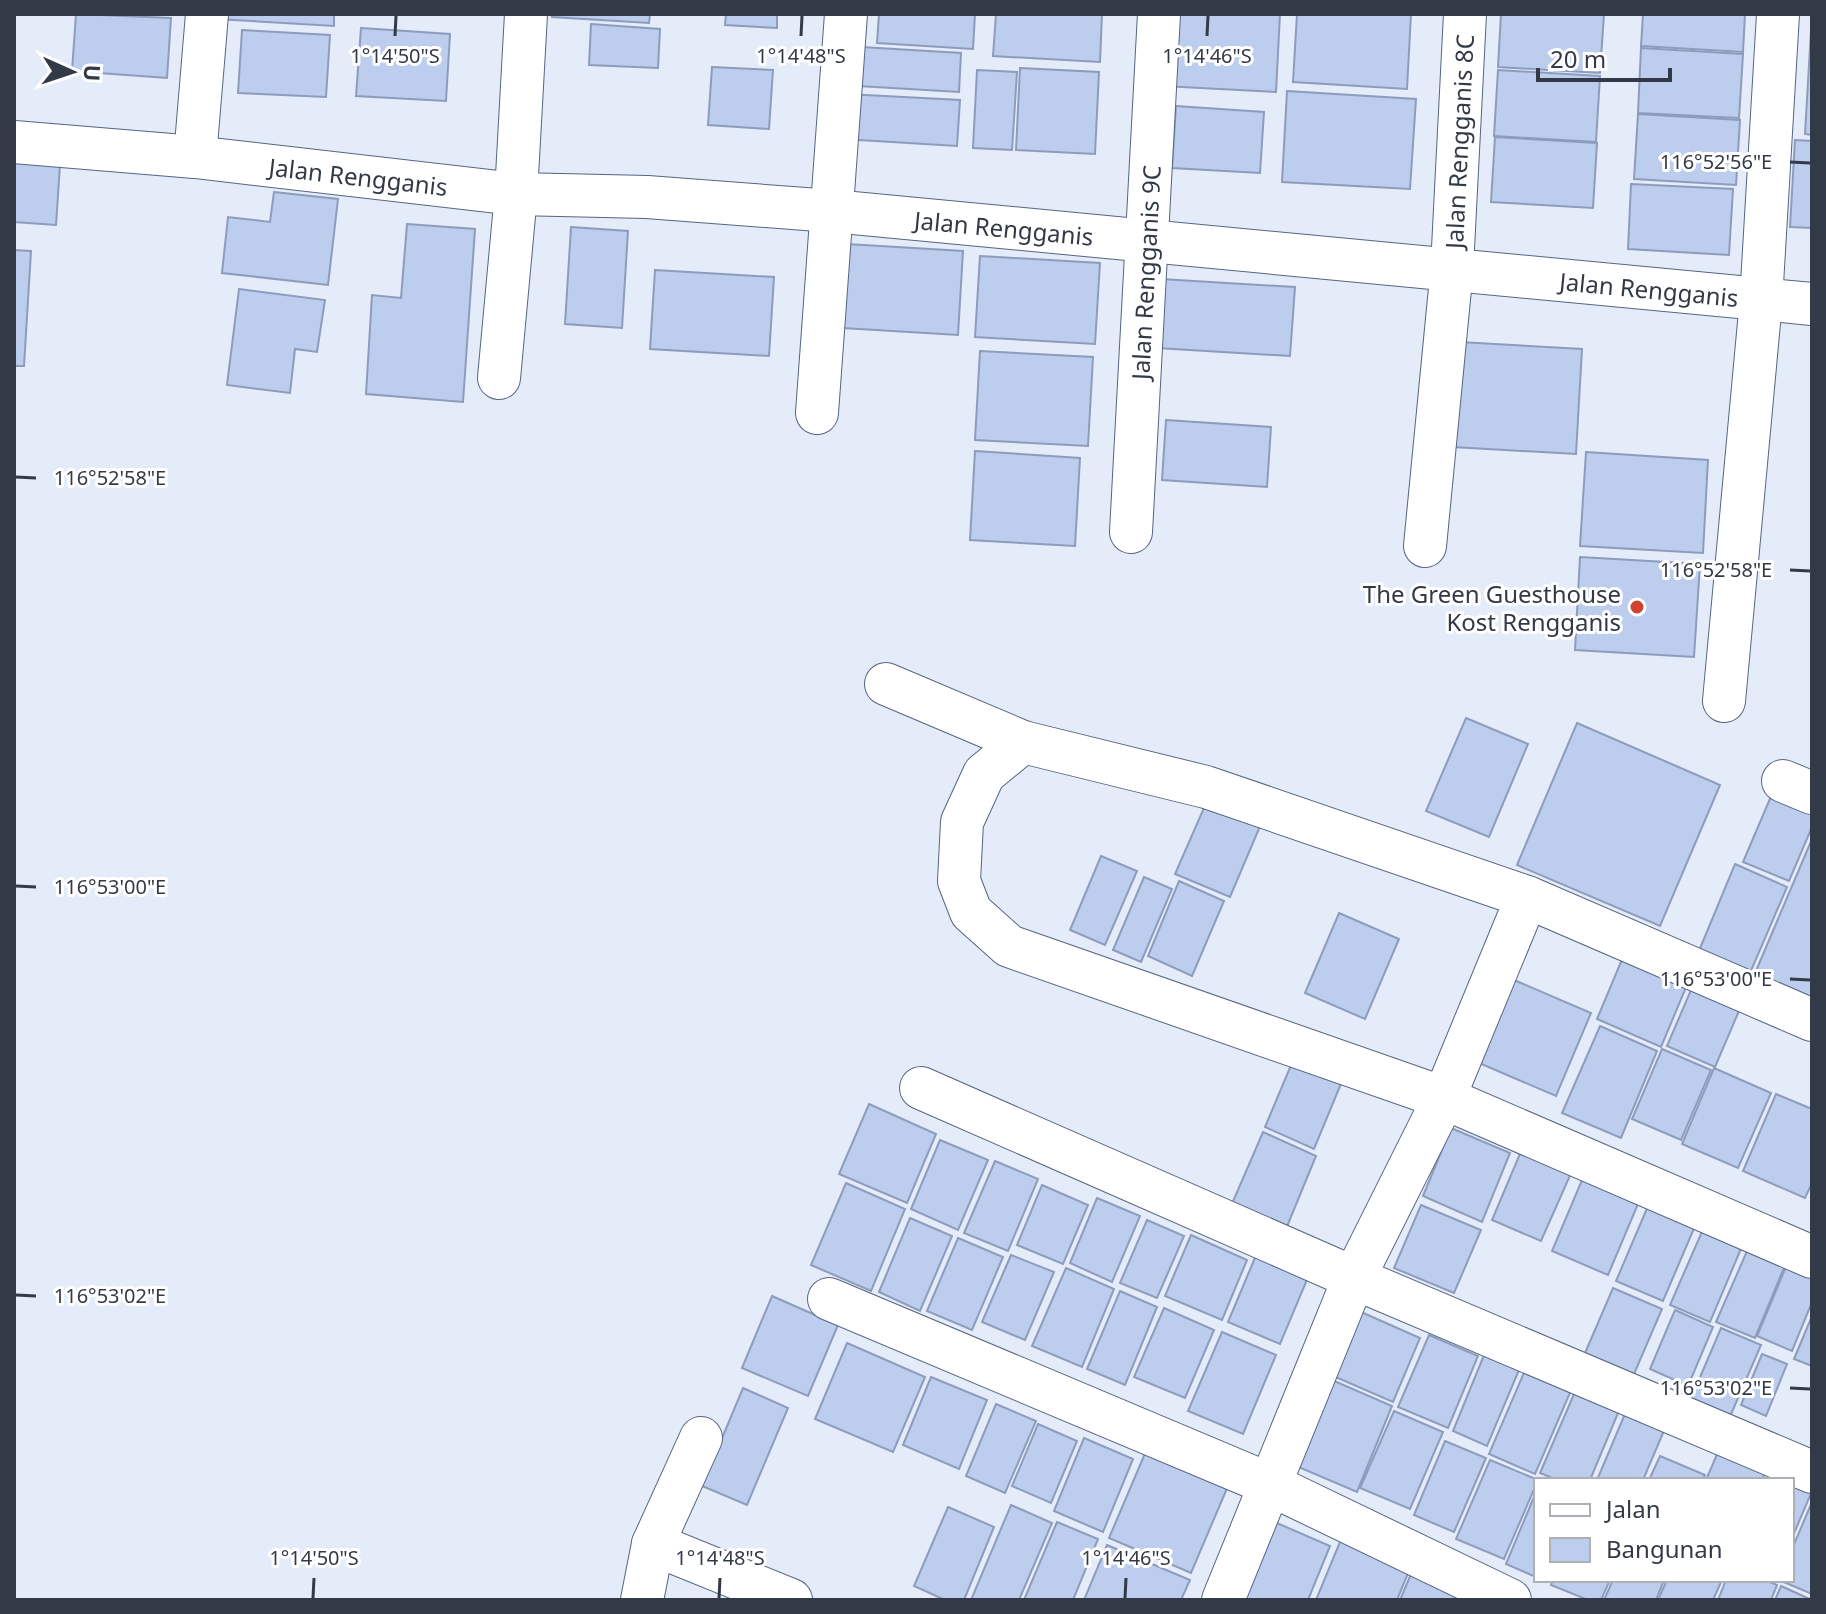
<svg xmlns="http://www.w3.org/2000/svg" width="1826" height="1614" font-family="'Noto Sans',sans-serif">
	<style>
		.building { fill: #bdcdee; stroke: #8d9cbc; stroke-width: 2 }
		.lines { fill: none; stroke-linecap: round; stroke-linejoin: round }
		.street-casing { stroke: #566581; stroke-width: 44 }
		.street { stroke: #fff; stroke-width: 42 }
		.ticks { fill: none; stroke: #333a47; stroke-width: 3 }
		.poi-dot { fill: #cf4230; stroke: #fff; stroke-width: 3 }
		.labels { text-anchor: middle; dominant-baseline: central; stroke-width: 6; stroke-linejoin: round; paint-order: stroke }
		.street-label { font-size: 24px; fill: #333a47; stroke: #fff }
		.poi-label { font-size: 24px; fill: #333a47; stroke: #fff; text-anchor: end }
		.ticks-label { font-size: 20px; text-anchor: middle; fill: #333a47; stroke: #fff; stroke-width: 6; stroke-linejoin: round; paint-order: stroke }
	</style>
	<rect width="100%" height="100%" fill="#e4ebf9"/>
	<g class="building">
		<polygon points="76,14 171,18 167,78 72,71"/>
		<polygon points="216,14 334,14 334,26 216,19"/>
		<polygon points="552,14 650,14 649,23 552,17"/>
		<polygon points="726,14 777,14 777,28 725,25"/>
		<polygon points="879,14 975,14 973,49 877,43"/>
		<polygon points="996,14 1102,14 1100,62 993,56"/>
		<polygon points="1167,14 1280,14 1276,92 1163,86"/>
		<polygon points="1297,14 1411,14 1407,89 1293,82"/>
		<polygon points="1501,14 1604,14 1600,73 1498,67"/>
		<polygon points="1643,14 1745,14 1743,52 1641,46"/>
		<polygon points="591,24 660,29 658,68 589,65"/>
		<polygon points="361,28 450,34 446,101 356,96"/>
		<polygon points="242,30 330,35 326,97 238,93"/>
		<polygon points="1811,30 1812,30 1812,135 1805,134"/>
		<polygon points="845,46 961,53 959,92 842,85"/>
		<polygon points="1641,48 1743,54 1739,118 1638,113"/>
		<polygon points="712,67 773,70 769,129 708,125"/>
		<polygon points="1020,68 1099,72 1095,154 1016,150"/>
		<polygon points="977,70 1017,72 1012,150 973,148"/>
		<polygon points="1498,70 1600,76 1596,142 1494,136"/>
		<polygon points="1287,91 1416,99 1410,189 1282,182"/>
		<polygon points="846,94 960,100 957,146 843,139"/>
		<polygon points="1176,106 1264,112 1260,173 1172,168"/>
		<polygon points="1638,114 1740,120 1736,185 1634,179"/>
		<polygon points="1495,137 1597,143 1593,208 1491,202"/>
		<polygon points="1795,140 1812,141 1812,228 1790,227"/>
		<polygon points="14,162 60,165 56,225 14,222"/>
		<polygon points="1631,184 1733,189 1729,255 1628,249"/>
		<polygon points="274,192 338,199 328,285 222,273 228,217 270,222"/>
		<polygon points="407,224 475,229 463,402 366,394 372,295 401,298"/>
		<polygon points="571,227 628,231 622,328 565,324"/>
		<polygon points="847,244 963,251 958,335 843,328"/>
		<polygon points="14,250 31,251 24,366 14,366"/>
		<polygon points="980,256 1100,263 1095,344 975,337"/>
		<polygon points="655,270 774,277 769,356 650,349"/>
		<polygon points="1161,279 1295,287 1290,356 1157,348"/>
		<polygon points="239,289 325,300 317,352 295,349 290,393 227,385"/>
		<polygon points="1459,342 1582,349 1576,454 1453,447"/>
		<polygon points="980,351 1093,357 1088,446 975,440"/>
		<polygon points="1166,420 1271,427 1267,487 1162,480"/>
		<polygon points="975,451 1080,458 1075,546 970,540"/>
		<polygon points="1586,452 1708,460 1703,553 1580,546"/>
		<polygon points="1580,557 1700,564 1694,657 1575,650"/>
		<polygon points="1466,718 1528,744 1489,837 1426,811"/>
		<polygon points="1577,723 1720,785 1660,926 1517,865"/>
		<polygon points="1772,794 1812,811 1812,827 1789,881 1743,862"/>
		<polygon points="1207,801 1261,824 1230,897 1175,874"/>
		<polygon points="1812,839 1812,1011 1750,985"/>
		<polygon points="1101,856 1137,871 1105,945 1070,930"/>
		<polygon points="1735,864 1787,887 1747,980 1696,958"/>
		<polygon points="1144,877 1172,889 1141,962 1113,950"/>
		<polygon points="1179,881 1224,901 1192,976 1148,956"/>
		<polygon points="1339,913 1399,939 1365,1019 1305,993"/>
		<polygon points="1628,945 1692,973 1661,1047 1597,1019"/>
		<polygon points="1507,977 1591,1013 1556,1096 1472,1060"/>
		<polygon points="1694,983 1742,1004 1715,1067 1667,1046"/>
		<polygon points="1600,1026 1657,1051 1621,1138 1562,1113"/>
		<polygon points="1662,1049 1711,1070 1681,1140 1632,1119"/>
		<polygon points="1294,1058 1343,1079 1314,1149 1265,1127"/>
		<polygon points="1714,1068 1771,1093 1738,1168 1682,1144"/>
		<polygon points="1776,1094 1812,1109 1812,1183 1805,1198 1743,1171"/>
		<polygon points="869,1104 936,1134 907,1203 839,1174"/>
		<polygon points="1451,1128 1510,1153 1482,1222 1423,1196"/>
		<polygon points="1263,1132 1316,1156 1286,1229 1231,1206"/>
		<polygon points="940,1140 988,1160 958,1230 911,1209"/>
		<polygon points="1522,1149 1572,1171 1541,1241 1492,1220"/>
		<polygon points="995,1161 1038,1179 1008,1251 964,1233"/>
		<polygon points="1582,1180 1638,1204 1608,1275 1552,1251"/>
		<polygon points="846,1183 905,1209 871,1291 811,1265"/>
		<polygon points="1042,1185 1088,1205 1063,1264 1017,1245"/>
		<polygon points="1097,1198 1140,1216 1112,1282 1070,1263"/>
		<polygon points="1651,1199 1698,1219 1663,1301 1616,1281"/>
		<polygon points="1421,1205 1481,1230 1454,1293 1394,1268"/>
		<polygon points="910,1218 952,1236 920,1311 879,1292"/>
		<polygon points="1147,1220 1184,1236 1157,1298 1120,1283"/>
		<polygon points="1704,1227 1743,1244 1710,1322 1670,1305"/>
		<polygon points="1191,1235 1247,1260 1222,1320 1165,1296"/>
		<polygon points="958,1238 1003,1257 972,1330 927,1311"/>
		<polygon points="1751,1242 1788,1258 1755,1338 1716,1322"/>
		<polygon points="1257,1253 1309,1275 1280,1344 1228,1322"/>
		<polygon points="1011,1255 1054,1272 1025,1340 982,1322"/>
		<polygon points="1788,1262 1812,1273 1812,1302 1792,1351 1757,1336"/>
		<polygon points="1066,1268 1114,1289 1082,1367 1032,1346"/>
		<polygon points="1613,1288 1662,1309 1628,1388 1579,1367"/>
		<polygon points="1120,1291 1157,1307 1125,1385 1087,1369"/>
		<polygon points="772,1296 838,1325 808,1396 742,1368"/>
		<polygon points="1164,1308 1214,1330 1185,1398 1134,1377"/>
		<polygon points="1352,1308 1420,1338 1393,1402 1324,1372"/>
		<polygon points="1675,1310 1713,1327 1688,1386 1650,1369"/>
		<polygon points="1812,1316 1812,1366 1794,1359"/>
		<polygon points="1721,1328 1761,1345 1729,1419 1689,1403"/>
		<polygon points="1222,1332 1276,1355 1243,1434 1188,1411"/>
		<polygon points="1429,1335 1478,1356 1448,1428 1398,1407"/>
		<polygon points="847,1343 925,1377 893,1452 815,1419"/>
		<polygon points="1762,1354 1787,1364 1766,1416 1741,1405"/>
		<polygon points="1484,1355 1519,1370 1487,1446 1453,1431"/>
		<polygon points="1526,1368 1572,1388 1535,1474 1489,1454"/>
		<polygon points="931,1377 987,1400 959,1469 903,1445"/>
		<polygon points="1325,1377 1392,1406 1357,1492 1289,1463"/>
		<polygon points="1577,1387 1621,1406 1590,1480 1557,1480 1540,1473"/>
		<polygon points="743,1388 788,1408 747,1505 702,1486"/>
		<polygon points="996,1404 1036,1421 1005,1493 966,1476"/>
		<polygon points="1627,1409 1666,1426 1643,1480 1597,1480"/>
		<polygon points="1394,1411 1443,1432 1410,1509 1360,1488"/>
		<polygon points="1038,1424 1077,1441 1051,1503 1012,1486"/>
		<polygon points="1084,1438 1133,1459 1103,1532 1054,1511"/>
		<polygon points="1445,1441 1486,1458 1454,1532 1414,1515"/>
		<polygon points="1149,1444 1231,1479 1191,1573 1109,1538"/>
		<polygon points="1718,1452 1765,1473 1762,1480 1706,1480"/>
		<polygon points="1660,1456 1705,1475 1702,1480 1649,1480"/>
		<polygon points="1490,1460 1538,1480 1504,1559 1456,1539"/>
		<polygon points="1772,1467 1812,1491 1792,1538 1792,1480 1767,1480"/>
		<polygon points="1536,1492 1536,1577 1506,1564"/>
		<polygon points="1812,1502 1812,1594 1779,1580 1792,1580 1792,1549"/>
		<polygon points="1011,1505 1052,1523 1019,1600 971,1600"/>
		<polygon points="948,1507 994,1527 964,1600 945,1600 914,1586"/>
		<polygon points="1270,1520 1330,1546 1308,1600 1235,1600"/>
		<polygon points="1057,1522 1098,1539 1073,1600 1024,1600"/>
		<polygon points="1342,1537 1411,1566 1397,1600 1316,1600"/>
		<polygon points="1107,1545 1190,1580 1181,1600 1084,1600"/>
		<polygon points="1411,1574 1471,1600 1400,1600"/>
		<polygon points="1553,1580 1610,1580 1601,1600 1588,1600 1551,1585"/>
		<polygon points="1613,1580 1664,1580 1656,1600 1604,1600"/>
		<polygon points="1667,1580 1722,1580 1713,1600 1658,1600"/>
		<polygon points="1726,1580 1765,1580 1777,1585 1771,1600 1718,1600"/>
		<polygon points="1781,1586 1812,1600 1775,1600"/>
	</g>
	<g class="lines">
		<defs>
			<g id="street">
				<path id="s1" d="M 14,142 L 195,157 L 516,194 L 647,197 L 832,211 L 1812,304"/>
				<polyline points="195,157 207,14"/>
				<polyline points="499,378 516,194 526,14"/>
				<polyline points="817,413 846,14"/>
				<path id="s2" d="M 1131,532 L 1159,14"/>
				<path id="s3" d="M 1425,546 L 1452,268 L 1465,14"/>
				<polyline points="886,684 1023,742 1206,787 1527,897 1812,1020"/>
				<polyline points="1724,701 1761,301 1778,14"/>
				<polyline points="1023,742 984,774 962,822 959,881 971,912 1009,946 1444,1098 1812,1257"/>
				<polyline points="1783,781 1812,793"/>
				<polyline points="921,1088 1354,1278 1812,1472"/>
				<polyline points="829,1299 1269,1484 1510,1600"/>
				<polyline points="653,1544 791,1600"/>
				<polyline points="642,1600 653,1544 701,1438"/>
				<polyline points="1223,1600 1354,1278 1444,1098 1527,897"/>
			</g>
		</defs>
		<use href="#street" class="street-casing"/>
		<use href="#street" class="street"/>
	</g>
	<path class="ticks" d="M 395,36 L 396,16M 801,36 L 802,16M 1207,36 L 1208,16M 1790,162 L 1810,163M 16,477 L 36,478M 1790,570 L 1810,571M 16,886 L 36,887M 1790,979 L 1810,980M 16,1295 L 36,1296M 1790,1388 L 1810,1389M 313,1598 L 314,1578M 719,1598 L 720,1578M 1125,1598 L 1126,1578"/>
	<circle class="poi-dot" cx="1637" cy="607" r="8"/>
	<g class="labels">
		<g class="street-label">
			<text stroke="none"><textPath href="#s3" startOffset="406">Jalan Rengganis 8C</textPath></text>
			<text stroke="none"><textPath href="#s1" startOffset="346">Jalan Rengganis</textPath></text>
			<text stroke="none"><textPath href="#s1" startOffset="994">Jalan Rengganis</textPath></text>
			<text stroke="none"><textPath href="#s2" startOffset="260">Jalan Rengganis 9C</textPath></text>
			<text stroke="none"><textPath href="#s1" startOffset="1642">Jalan Rengganis</textPath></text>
		</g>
		<g class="poi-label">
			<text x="1621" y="593">The Green Guesthouse<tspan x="1621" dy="28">Kost Rengganis</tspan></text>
		</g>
	</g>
	<g class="ticks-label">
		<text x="395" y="63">1°14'50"S</text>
		<text x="801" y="63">1°14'48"S</text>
		<text x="1207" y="63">1°14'46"S</text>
		<text x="1716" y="169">116°52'56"E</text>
		<text x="110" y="485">116°52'58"E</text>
		<text x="1716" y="577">116°52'58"E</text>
		<text x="110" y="894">116°53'00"E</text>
		<text x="1716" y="986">116°53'00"E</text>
		<text x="110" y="1303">116°53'02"E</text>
		<text x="1716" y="1395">116°53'02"E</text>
		<text x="314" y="1565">1°14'50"S</text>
		<text x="720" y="1565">1°14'48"S</text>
		<text x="1126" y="1565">1°14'46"S</text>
	</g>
	<rect width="1826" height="1614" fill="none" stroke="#333a47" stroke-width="32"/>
	<rect x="1534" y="1478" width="260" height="104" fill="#ffffff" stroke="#adb0b5" stroke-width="2"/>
	<rect x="1550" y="1504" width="40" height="12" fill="#ffffff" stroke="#adb0b5" stroke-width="2"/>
	<text x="1606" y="1518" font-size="24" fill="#333a47">Jalan</text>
	<rect x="1550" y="1538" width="40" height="24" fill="#bdcdee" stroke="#adb0b5" stroke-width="2"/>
	<text x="1606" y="1558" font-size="24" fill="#333a47">Bangunan</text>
	<g transform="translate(72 72) rotate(93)" stroke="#ffffff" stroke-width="6" paint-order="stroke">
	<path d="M0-6L14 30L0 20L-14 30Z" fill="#333a47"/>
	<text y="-12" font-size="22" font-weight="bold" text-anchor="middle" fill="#333a47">U</text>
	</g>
	<path d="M1538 68v12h132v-12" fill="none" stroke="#333a47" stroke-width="4"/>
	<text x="1550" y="68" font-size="24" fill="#333a47" stroke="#ffffff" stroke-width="6" paint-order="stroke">20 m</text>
</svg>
